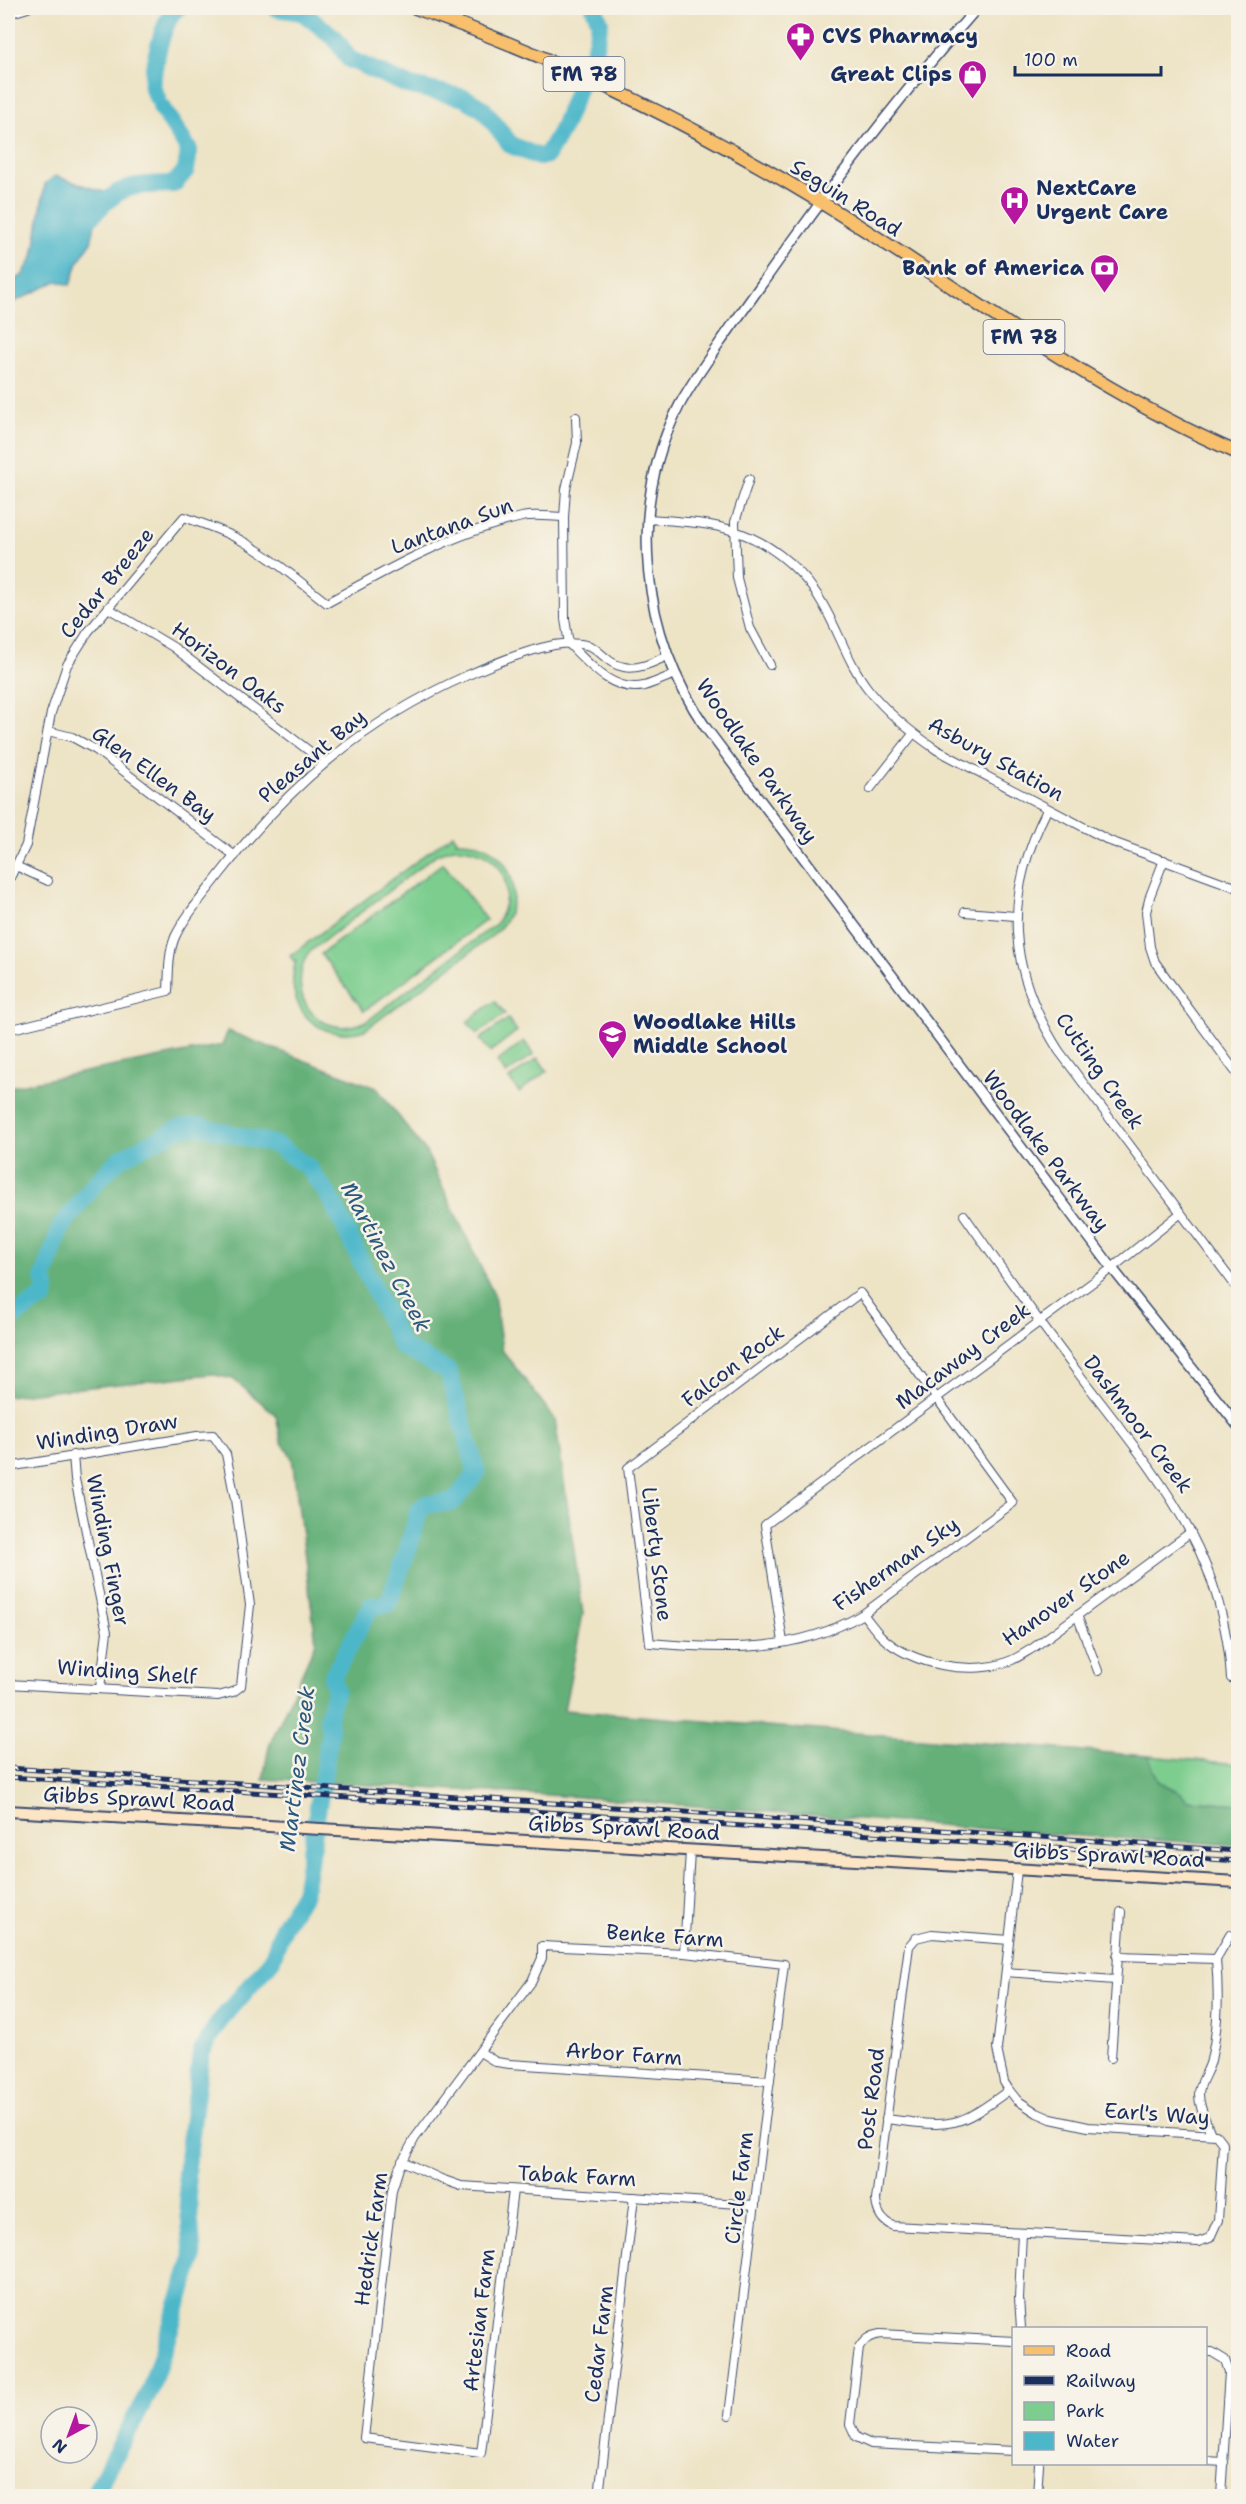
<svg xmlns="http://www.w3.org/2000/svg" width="1246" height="2504" font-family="'Shantell Sans',sans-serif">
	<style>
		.green { fill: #7ccd8e; stroke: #4c7e76; stroke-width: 1.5; fill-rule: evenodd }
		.forest { fill: #65b079; stroke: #40706c; stroke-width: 1.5 }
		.water { fill: #4db7ca; stroke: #347394; stroke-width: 1.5 }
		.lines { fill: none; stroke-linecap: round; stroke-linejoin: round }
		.river { stroke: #4db7ca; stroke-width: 18 }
		.minor-casing { stroke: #3a4a6d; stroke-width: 10 }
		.tertiary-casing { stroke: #3a4a6d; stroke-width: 12 }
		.secondary-casing { stroke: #3a4a6d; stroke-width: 14 }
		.primary-casing { stroke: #3a4a6d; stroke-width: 15 }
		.minor { stroke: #fff; stroke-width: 8 }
		.tertiary { stroke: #fff; stroke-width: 9 }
		.secondary { stroke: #fce5c4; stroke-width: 10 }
		.primary { stroke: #f8bf6c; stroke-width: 12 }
		.rail-casing { stroke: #1b2f5e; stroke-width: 5 }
		.rail { stroke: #f7f3e8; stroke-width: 3; stroke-dasharray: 9; stroke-linecap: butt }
		.labels { text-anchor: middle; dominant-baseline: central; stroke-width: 5; stroke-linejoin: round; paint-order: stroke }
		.shield { fill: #f7f3e8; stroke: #5d6a87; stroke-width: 1.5 }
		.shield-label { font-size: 20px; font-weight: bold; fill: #1b2f5e }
		.poi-label { font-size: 21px; font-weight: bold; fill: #1b2f5e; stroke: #f7f3e8; text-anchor: start }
		.street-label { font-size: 21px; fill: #1b2f5e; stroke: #f7f3e8 }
		.water-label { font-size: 22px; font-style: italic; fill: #2a587e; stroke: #f7f3e8 }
	</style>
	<rect width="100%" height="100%" fill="#f7f3e8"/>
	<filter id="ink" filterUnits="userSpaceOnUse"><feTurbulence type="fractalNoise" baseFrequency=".0167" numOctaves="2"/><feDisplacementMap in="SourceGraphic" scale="12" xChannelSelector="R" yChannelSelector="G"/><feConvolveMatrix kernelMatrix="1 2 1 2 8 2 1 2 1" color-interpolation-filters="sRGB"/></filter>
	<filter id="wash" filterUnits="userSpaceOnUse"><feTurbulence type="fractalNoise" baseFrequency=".008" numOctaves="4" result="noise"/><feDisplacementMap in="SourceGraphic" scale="24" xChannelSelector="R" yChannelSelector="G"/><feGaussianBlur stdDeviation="1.35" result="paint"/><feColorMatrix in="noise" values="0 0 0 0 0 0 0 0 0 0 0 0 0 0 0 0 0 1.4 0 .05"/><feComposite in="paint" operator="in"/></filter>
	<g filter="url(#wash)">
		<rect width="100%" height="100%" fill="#ede3c5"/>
		<g class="green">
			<path d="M 453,834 L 457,839 L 456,841 C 511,838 533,902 492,936 L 365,1030 C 318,1045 282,1006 296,960 L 294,962 L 290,956 ZM 454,848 C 500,847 519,885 497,923 L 367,1021 C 320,1043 284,997 308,953 L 437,854 Z"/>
			<polygon points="443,863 486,920 364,1011 321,954"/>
			<polygon points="495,1001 505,1014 477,1034 467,1022"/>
			<polygon points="508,1019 517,1031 490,1052 480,1039"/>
			<polygon points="524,1041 534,1054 506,1074 497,1062"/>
			<polygon points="538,1058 547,1071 519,1092 509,1079"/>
			<polygon points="1148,1756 1238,1764 1238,1804 1187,1800 1181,1793 1159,1782"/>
		</g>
		<polygon class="forest" points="228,1031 377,1088 426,1152 494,1295 502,1350 555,1419 583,1614 564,1710 1148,1756 1159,1782 1181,1793 1187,1800 1238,1804 1238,1845 1062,1835 580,1797 263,1779 269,1746 316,1642 292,1458 281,1441 276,1415 233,1379 211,1374 8,1396 8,1087 222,1045"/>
		<polygon class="water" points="55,176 110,194 96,219 91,243 79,260 70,285 57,281 8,305 8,283 22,276 33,257 45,184"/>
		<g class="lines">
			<g class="river">
				<polyline points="276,8 302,12 335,38 349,59 407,85 465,98 483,109 511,145 539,157 547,155 563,127 577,91"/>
				<polyline points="593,57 600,22 594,8"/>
				<path d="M 157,97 C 156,96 153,90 153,89 C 150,73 164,14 178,8"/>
				<path d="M 92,216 C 121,183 133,185 174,184 L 186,170 L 189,150 L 161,107"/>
				<polyline points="8,1321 39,1299 44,1298 46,1291 44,1277 61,1227 92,1187 119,1159 180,1128 199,1126 276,1145 308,1167 332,1201 402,1347 448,1371 477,1473 453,1502 426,1504 419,1510 409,1546 388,1604 371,1606 332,1678 336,1689 328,1717 330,1733 304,1893 283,1927 272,1960 219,2022 201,2053 186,2174 193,2259 150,2390 93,2496"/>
			</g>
		</g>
	</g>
	<g filter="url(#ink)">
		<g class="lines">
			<defs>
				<g id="minor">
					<polyline points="8,14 28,8"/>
					<polyline points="749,479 735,522 737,578 750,628 770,665"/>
					<path d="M 648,519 C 676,521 707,522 734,531 C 767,541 797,565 816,593 C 837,624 846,661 869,690 C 888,714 912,733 937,750 L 1110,841 L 1238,888"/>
					<polyline points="108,608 173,647 325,763"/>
					<polyline points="569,644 565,619 564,517 566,489 577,443 576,417"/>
					<path d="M 569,644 C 589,664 613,693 644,686 C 654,683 665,678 675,674"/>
					<polyline points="48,731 72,737 96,750 235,856"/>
					<polyline points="870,789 913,734"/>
					<path d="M 1047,810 C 1003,896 1007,969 1059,1051 L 1238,1289"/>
					<polyline points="1164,860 1150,896 1146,912 1150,947 1155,962 1170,983 1238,1075"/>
					<polyline points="16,866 48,881"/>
					<path d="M 8,882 L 26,845 L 51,713 L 67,665 L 88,632 L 184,517 C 204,524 225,531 244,542 C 274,559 300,582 327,603 C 388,569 452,533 522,517 C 535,514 550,517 564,517"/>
					<polyline points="965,912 1015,916"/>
					<path d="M 8,1030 L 168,991 C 169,973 168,954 175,937 C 186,914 205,894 220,874 C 289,785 364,721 468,675 C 495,663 524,651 554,645 C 565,643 584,642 594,648 C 603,655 611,665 624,667 C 639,670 654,662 667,656"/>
					<path d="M 964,1215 C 1001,1268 1039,1322 1079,1374 C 1153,1472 1224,1548 1231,1678"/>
					<path d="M 860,1293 L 1013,1503 L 863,1614 C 797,1653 725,1650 650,1643 L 628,1468 Z"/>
					<polyline points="73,1455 75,1479 107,1632 100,1688"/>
					<polyline points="8,1467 197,1436 213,1435 226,1454 235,1499 250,1605 241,1686 233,1692 218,1696 8,1684"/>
					<path d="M 863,1614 C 869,1621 874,1629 881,1636 C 910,1665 974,1677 1012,1660 C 1019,1657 1026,1652 1033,1648 L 1191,1532"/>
					<polyline points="1077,1615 1098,1671"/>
					<polyline points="783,1642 765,1525 1112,1268 1181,1213"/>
					<path d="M 1009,1940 L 932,1934 L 916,1938 L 909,1946 L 876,2200 C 877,2212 881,2221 893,2226 L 1198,2242 L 1210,2238 L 1218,2220 L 1223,2144 L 1216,2135 L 1088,2127 L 1051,2119 L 1037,2113 L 1017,2100 L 1009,2090 L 1004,2082 L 997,2049 L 1017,1870"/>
					<polyline points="684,1953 690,1851"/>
					<polyline points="1117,1956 1216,1959 1230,1935"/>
					<polyline points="1006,1972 1115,1980"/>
					<polyline points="480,2052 496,2062 510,2064 770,2081"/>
					<polyline points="1111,2058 1121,1912"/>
					<path d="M 886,2119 C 952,2127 955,2130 1009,2090"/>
					<path d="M 1211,2134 C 1206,2121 1199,2108 1199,2094 C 1199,2082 1209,2071 1211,2060 C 1219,2026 1219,1993 1216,1959"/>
					<polyline points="402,2161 441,2179 461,2186 755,2205"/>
					<polyline points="513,2190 481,2453 364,2438 392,2190 399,2168 415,2138 532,1981 542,1958 542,1946 684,1953 784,1964 729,2415"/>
					<polyline points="1021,2328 1019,2298 1022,2233"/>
					<path d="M 1014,2341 L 880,2334 C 869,2336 865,2339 859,2348 L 850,2424 L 856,2437 L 871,2444 L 1014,2451"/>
					<polyline points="1206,2352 1212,2352 1225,2360 1229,2372 1221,2496"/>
					<polyline points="1206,2461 1224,2462"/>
					<polyline points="599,2496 634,2197"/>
					<polyline points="1037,2496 1039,2464"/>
				</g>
				<path id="tertiary" d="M 977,8 C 910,84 848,164 789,246 C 769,273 751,300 731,327 C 713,353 694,378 679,406 C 626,510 642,635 706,728 L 1112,1268 L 1238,1426"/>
				<polyline id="secondary" points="8,1811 1238,1882"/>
				<path id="primary" d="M 416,8 C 557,58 690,123 819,201 C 960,287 1085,387 1238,453"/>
			</defs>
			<use href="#minor" class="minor-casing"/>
			<use href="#tertiary" class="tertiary-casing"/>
			<use href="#secondary" class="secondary-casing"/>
			<use href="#primary" class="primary-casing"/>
			<use href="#minor" class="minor"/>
			<use href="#tertiary" class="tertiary"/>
			<use href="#secondary" class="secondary"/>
			<use href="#primary" class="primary"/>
			<defs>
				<g id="rail">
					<polyline points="8,1768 628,1808 1238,1851"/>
					<polyline points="8,1777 333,1797 1238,1861"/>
				</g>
			</defs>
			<use href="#rail" class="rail-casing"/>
			<use href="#rail" class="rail"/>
		</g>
	</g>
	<defs>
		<symbol id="pharmacy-pin" viewBox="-11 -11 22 30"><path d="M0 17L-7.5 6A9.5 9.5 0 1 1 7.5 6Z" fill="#b5179e" stroke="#f7f3e8"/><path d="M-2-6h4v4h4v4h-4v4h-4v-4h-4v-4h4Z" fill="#fff"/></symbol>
		<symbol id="shop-pin" viewBox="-11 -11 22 30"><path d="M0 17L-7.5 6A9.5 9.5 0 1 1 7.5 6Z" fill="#b5179e" stroke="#f7f3e8"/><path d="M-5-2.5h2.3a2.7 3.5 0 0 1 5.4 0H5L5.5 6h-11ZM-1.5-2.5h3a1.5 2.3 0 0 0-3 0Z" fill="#fff"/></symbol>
		<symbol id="hospital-pin" viewBox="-11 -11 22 30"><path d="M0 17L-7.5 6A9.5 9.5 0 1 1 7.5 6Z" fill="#b5179e" stroke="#f7f3e8"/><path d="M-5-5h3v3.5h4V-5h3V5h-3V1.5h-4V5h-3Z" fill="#fff"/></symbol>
		<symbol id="bank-pin" viewBox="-11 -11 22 30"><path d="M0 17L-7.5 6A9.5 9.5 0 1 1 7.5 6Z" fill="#b5179e" stroke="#f7f3e8"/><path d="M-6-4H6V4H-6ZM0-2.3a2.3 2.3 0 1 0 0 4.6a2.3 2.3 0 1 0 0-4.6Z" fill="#fff"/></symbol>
		<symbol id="school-pin" viewBox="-11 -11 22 30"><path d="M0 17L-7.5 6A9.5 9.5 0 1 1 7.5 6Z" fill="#b5179e" stroke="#f7f3e8"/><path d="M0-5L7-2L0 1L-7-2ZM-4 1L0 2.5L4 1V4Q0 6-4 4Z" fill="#fff"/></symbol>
	</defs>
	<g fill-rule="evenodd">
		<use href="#pharmacy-pin" x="784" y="20" width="33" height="45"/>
		<use href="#shop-pin" x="956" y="58" width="33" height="45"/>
		<use href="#hospital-pin" x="998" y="184" width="33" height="45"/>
		<use href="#bank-pin" x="1088" y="252" width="33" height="45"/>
		<use href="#school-pin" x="596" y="1018" width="33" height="45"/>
	</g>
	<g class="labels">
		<g class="shield">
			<rect x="543.5" y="57" width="81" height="34" rx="4.5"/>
			<rect x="983.5" y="320" width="81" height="34" rx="4.5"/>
		</g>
		<g class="shield-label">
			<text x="584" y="74">FM 78</text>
			<text x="1024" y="337">FM 78</text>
		</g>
		<g class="poi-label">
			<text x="822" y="36">CVS Pharmacy</text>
			<text x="952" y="74" text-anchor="end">Great Clips</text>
			<text x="1036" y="188">NextCare<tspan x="1036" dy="24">Urgent Care</tspan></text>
			<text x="1084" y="268" text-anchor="end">Bank of America</text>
			<text x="633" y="1022">Woodlake Hills<tspan x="633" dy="24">Middle School</tspan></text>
		</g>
		<g class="street-label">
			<text transform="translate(846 198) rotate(32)">Seguin Road</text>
			<text transform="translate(452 526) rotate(-20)">Lantana Sun</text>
			<text transform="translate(107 583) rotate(-51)">Cedar Breeze</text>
			<text transform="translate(229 668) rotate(37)">Horizon Oaks</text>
			<text transform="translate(312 756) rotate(-40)">Pleasant Bay</text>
			<text transform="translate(996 759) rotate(29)">Asbury Station</text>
			<text transform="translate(757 761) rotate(55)">Woodlake Parkway</text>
			<text transform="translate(154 774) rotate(36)">Glen Ellen Bay</text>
			<text transform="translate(1100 1071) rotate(55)">Cutting Creek</text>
			<text transform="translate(1046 1151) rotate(53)">Woodlake Parkway</text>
			<text transform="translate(963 1356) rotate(-37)">Macaway Creek</text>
			<text transform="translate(733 1366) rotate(-37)">Falcon Rock</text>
			<text transform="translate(1138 1424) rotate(53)">Dashmoor Creek</text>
			<text transform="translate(107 1432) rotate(-9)">Winding Draw</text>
			<text transform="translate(108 1550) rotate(79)">Winding Finger</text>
			<text transform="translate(657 1554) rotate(83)">Liberty Stone</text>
			<text transform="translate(896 1564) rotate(-35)">Fisherman Sky</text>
			<text transform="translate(1066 1598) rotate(-35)">Hanover Stone</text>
			<text transform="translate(127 1672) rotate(4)">Winding Shelf</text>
			<text transform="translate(139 1799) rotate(3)">Gibbs Sprawl Road</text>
			<text transform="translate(624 1828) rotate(3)">Gibbs Sprawl Road</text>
			<text transform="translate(1109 1855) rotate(3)">Gibbs Sprawl Road</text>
			<text transform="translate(665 1936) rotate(4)">Benke Farm</text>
			<text transform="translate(624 2054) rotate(4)">Arbor Farm</text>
			<text transform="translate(871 2099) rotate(-83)">Post Road</text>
			<text transform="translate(1157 2114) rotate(4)">Earl's Way</text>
			<text transform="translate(577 2176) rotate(3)">Tabak Farm</text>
			<text transform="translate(739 2188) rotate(-83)">Circle Farm</text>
			<text transform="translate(371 2239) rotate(-82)">Hedrick Farm</text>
			<text transform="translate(479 2320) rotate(-83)">Artesian Farm</text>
			<text transform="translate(599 2344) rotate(-83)">Cedar Farm</text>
		</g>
		<g class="water-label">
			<text transform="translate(386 1257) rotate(62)">Martinez Creek</text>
			<text transform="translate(297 1769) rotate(-83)">Martinez Creek</text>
		</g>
	</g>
	<rect width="1246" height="2504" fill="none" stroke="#f7f3e8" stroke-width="30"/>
	<rect x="1012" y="2327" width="195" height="138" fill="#f7f3e8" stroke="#9fa5b1" stroke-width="1.5"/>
	<rect x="1024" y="2346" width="30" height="9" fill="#f8bf6c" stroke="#9fa5b1" stroke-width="1.5"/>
	<text x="1066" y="2357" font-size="18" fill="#1b2f5e">Road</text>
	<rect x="1024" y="2376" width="30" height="9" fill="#1b2f5e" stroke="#9fa5b1" stroke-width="1.5"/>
	<text x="1066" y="2387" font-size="18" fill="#1b2f5e">Railway</text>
	<rect x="1024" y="2402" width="30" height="18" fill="#7ccd8e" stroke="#9fa5b1" stroke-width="1.5"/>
	<text x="1066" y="2417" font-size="18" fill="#1b2f5e">Park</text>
	<rect x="1024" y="2432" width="30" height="18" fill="#4db7ca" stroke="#9fa5b1" stroke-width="1.5"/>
	<text x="1066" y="2447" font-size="18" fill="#1b2f5e">Water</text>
	<g transform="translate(69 2435) rotate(221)"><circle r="28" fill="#f7f3e8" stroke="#9fa5b1" stroke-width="1.5"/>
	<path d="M0-4.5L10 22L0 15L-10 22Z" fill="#b5179e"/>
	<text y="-9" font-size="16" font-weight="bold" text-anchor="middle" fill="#1b2f5e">N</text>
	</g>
	<path d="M1015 66v9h146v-9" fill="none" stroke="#1b2f5e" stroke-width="3"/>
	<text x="1024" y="66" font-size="18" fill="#1b2f5e" stroke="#f7f3e8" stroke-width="4.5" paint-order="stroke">100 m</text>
</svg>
